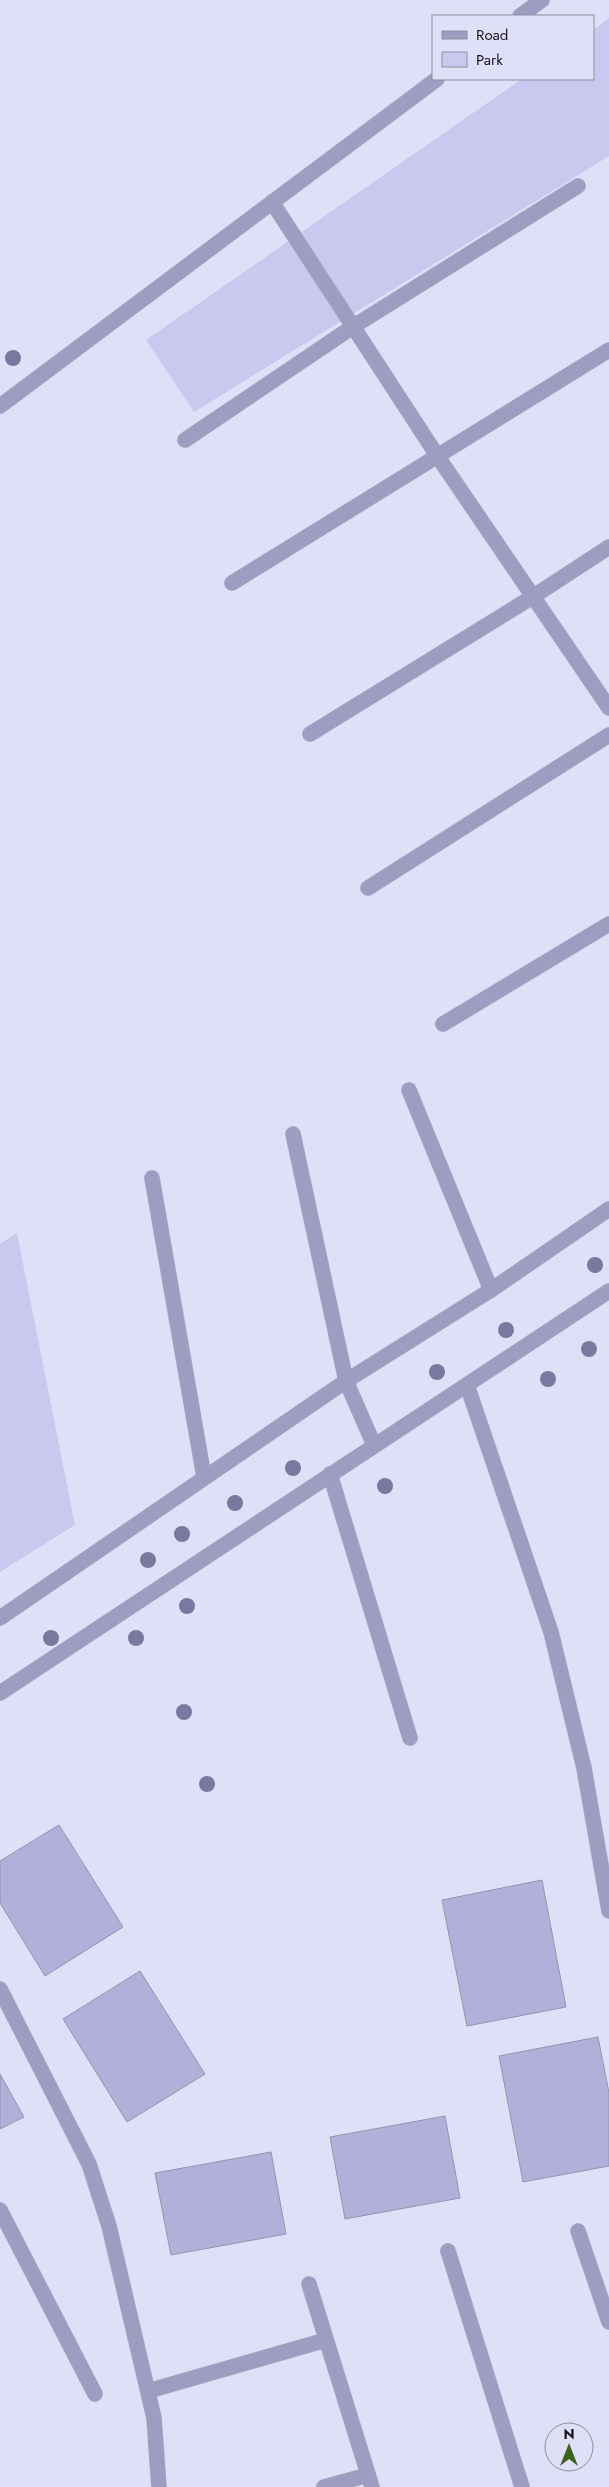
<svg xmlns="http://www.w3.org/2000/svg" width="609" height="2487" font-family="Jost,sans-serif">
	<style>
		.green { fill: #c9c9ef }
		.building { fill: #b0b0da; stroke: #9495aa }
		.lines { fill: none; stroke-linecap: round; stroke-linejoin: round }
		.minor-casing { stroke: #babbd0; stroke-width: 16 }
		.tertiary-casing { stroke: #babbd0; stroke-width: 16 }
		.minor { stroke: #9d9dc2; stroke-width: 15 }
		.tertiary { stroke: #9d9dc2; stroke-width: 15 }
		.tree { fill: #7a789e }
	</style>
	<rect width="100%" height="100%" fill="#dfe0f7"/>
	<g class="green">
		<polygon points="609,18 609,156 194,412 146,340 522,79 593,79 593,30"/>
		<polygon points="17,1233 75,1525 0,1572 0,1244"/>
	</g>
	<g class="building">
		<polygon points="59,1825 123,1927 45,1976 0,1903 0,1861"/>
		<polygon points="542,1880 566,2007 467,2026 442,1900"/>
		<polygon points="140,1971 205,2074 127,2122 63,2019"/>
		<polygon points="598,2037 609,2093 609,2166 523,2182 499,2056"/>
		<polygon points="0,2074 24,2117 0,2129"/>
		<polygon points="445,2116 460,2198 345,2219 330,2137"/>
		<polygon points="271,2152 286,2234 171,2255 155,2173"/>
	</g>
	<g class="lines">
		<defs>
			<g id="minor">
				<polyline points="520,16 542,0"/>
				<polyline points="272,202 438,457 609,708"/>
				<polyline points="0,406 437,79"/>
				<polyline points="185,440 354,326 578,186"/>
				<polyline points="232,583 609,350"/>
				<polyline points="310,734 534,596 609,547"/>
				<polyline points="368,888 609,735"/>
				<polyline points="443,1024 609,924"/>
				<polyline points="409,1090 491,1290"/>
				<polyline points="293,1134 346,1381 374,1445"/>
				<polyline points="152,1178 204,1477"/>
				<polyline points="467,1385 551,1632 584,1768 609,1911"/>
				<polyline points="330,1474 410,1738"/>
				<polyline points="0,1989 89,2164 109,2226 154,2418 159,2487"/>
				<polyline points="0,2210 95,2394"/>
				<polyline points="578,2231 609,2322"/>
				<polyline points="448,2251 522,2487"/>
				<polyline points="309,2284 372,2487"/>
				<polyline points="148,2391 326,2340"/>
				<polyline points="324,2487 368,2475"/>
			</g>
			<g id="tertiary">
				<polyline points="0,1618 346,1381 491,1290 609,1209"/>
				<polyline points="0,1693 609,1291"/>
			</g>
		</defs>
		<use href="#minor" class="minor-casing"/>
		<use href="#tertiary" class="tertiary-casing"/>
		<use href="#minor" class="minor"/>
		<use href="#tertiary" class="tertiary"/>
	</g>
	<g class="tree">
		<circle cx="13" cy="358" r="8"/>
		<circle cx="595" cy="1265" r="8"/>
		<circle cx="506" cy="1330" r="8"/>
		<circle cx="589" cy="1349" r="8"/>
		<circle cx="437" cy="1372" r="8"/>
		<circle cx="548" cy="1379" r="8"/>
		<circle cx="293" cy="1468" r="8"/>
		<circle cx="385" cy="1486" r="8"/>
		<circle cx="235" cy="1503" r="8"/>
		<circle cx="182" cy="1534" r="8"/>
		<circle cx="148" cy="1560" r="8"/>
		<circle cx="187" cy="1606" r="8"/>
		<circle cx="51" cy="1638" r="8"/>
		<circle cx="136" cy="1638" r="8"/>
		<circle cx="184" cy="1712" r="8"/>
		<circle cx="207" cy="1784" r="8"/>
	</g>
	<rect x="432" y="15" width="162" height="65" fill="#dfe0f7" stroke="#8e8e9f"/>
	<rect x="442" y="31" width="25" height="8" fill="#9d9dc2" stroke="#8e8e9f"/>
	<text x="476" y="40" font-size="15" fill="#14141c">Road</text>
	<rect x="442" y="52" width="25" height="15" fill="#c9c9ef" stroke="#8e8e9f"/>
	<text x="476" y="65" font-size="15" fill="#14141c">Park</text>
	<g transform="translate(569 2447)"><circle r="24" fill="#dfe0f7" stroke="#8e8e9f"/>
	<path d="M0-4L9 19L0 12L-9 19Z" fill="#3b631e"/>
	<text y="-8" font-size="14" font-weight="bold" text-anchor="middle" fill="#14141c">N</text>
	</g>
</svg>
